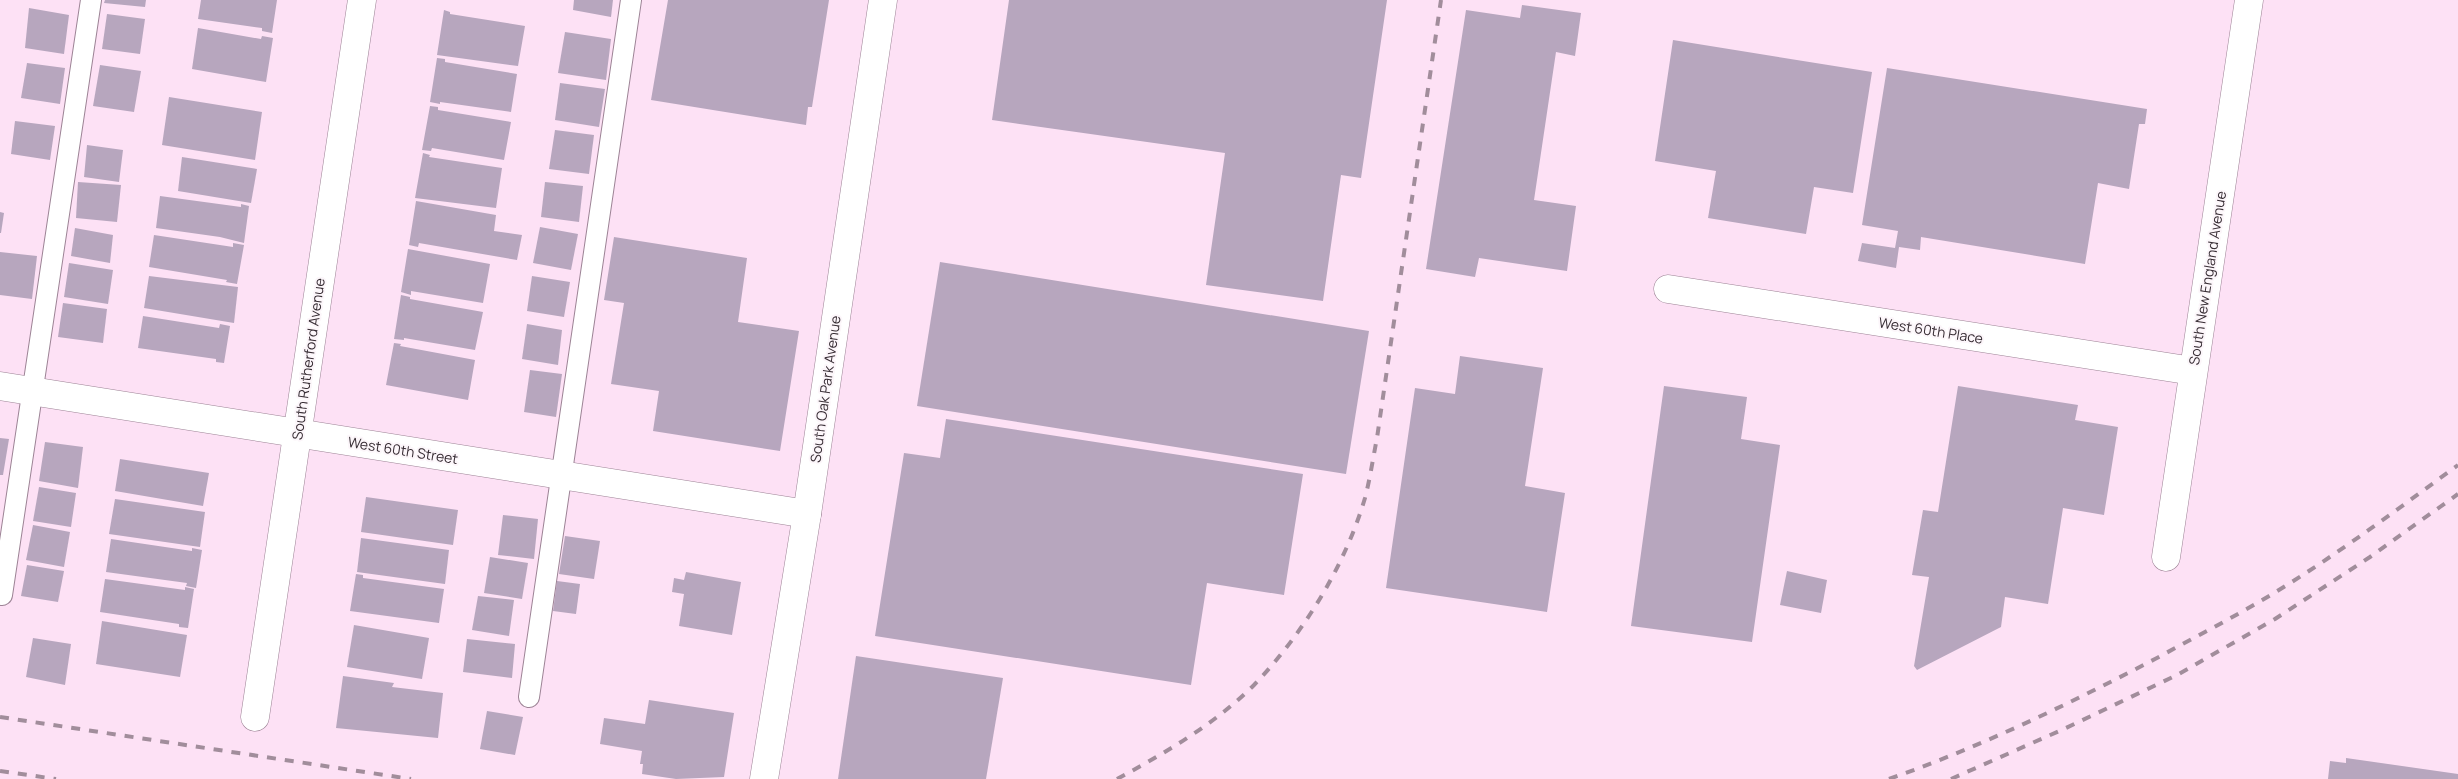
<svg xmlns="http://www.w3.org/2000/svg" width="2458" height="779" font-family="Manrope,sans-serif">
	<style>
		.building { fill: #b7a6be }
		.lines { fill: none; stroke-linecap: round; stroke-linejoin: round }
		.service-casing { stroke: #9c8395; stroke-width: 22 }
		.minor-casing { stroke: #9c8395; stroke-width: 29 }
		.service { stroke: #fff; stroke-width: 20 }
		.minor { stroke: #fff; stroke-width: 28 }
		.rail { stroke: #a18d9b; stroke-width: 4; stroke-dasharray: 9 9; stroke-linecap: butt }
		.labels { text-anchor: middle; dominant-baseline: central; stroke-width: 4; stroke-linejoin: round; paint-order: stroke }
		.street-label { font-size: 14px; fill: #372d34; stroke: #fcf6fa }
	</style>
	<rect width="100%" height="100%" fill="#fde1f5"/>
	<g class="building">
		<polygon points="105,0 146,0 145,7 104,3"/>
		<polygon points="201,0 277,0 272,33 262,31 262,28 198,19"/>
		<polygon points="574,0 613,0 611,17 573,10"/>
		<polygon points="668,0 829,0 812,107 808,107 806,125 651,100"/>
		<polygon points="1009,0 1387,0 1361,178 1341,175 1323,301 1206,285 1225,153 992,120"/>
		<polygon points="1522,5 1581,13 1575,56 1556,52 1534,200 1576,206 1567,271 1479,258 1475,277 1426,269 1466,10 1520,18"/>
		<polygon points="29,8 69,15 64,54 25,48"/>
		<polygon points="444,10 450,12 450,14 525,26 518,66 437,55"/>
		<polygon points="107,14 145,19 140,54 102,49"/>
		<polygon points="198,28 261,39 262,36 273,38 266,82 192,69"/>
		<polygon points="565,32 611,39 606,80 558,73"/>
		<polygon points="1673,40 1872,72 1853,193 1814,187 1806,234 1708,218 1716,171 1655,161"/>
		<polygon points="437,58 445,59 445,62 517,74 511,112 440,102 440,104 430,102"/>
		<polygon points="27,63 65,68 60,104 21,98"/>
		<polygon points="100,65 141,71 134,112 93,106"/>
		<polygon points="1887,68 2147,109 2145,124 2139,124 2129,189 2098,183 2085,264 1921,237 1920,250 1899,247 1896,268 1858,261 1862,243 1895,248 1898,231 1862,225"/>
		<polygon points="560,83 605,89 599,127 555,120"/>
		<polygon points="169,97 262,112 255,160 162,145"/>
		<polygon points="430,106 438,107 438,110 511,122 504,160 432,148 431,151 422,150"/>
		<polygon points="15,121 55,126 50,160 11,154"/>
		<polygon points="555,130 594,135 589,174 549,169"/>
		<polygon points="87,145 123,150 119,182 84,177"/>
		<polygon points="423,153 430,155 429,157 502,168 496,208 415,198"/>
		<polygon points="182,157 257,169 251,203 178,191"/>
		<polygon points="78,182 121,185 117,222 76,218"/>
		<polygon points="545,182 583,186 579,222 541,217"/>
		<polygon points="160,196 241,207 241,204 249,206 244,243 220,237 156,228"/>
		<polygon points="416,201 496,215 494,231 522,235 517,260 419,243 418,247 409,245"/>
		<polygon points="0,212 4,213 1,233 0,233"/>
		<polygon points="540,227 578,234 571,270 533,263"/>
		<polygon points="75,228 113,235 110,263 71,256"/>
		<polygon points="154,235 233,247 233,243 244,245 237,284 226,282 227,280 149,267"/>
		<polygon points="614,237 747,258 738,322 799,331 780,451 653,431 659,391 611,384 624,303 604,300"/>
		<polygon points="408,249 490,264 483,303 411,291 411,295 401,292"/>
		<polygon points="0,252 37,256 32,299 0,295"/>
		<polygon points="940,262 1369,331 1346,474 917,406"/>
		<polygon points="69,263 113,270 108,304 64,297"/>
		<polygon points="149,276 238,287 234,323 144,308"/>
		<polygon points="532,276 570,282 564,317 527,311"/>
		<polygon points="401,295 410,297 410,299 483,312 475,350 404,338 404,340 394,339"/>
		<polygon points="63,303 107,309 103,343 58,337"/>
		<polygon points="143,316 219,328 220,324 230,326 224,363 216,362 216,359 138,348"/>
		<polygon points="527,324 562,330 558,365 522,359"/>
		<polygon points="394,343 401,344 400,346 475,360 468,400 386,385"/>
		<polygon points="1460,356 1543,368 1525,486 1565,493 1547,612 1386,588 1415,388 1455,394"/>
		<polygon points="530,370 562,374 556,417 524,412"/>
		<polygon points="1664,386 1747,397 1741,439 1780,445 1752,642 1631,626"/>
		<polygon points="1958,386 2078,405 2075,420 2118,427 2104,515 2063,508 2048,604 2005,597 2001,627 1917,670 1914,666 1929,577 1912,575 1923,510 1938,512"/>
		<polygon points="946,419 1303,474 1284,595 1207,583 1191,685 875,636 904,453 940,458"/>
		<polygon points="0,438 9,439 3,475 0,475"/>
		<polygon points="45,442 83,447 78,488 39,481"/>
		<polygon points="120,459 209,473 203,506 115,491"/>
		<polygon points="39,487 76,493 71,527 33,521"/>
		<polygon points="366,497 458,510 453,545 361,532"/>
		<polygon points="115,499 205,512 200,547 109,534"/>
		<polygon points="503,515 538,519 534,559 498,555"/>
		<polygon points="33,525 70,532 64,567 26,560"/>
		<polygon points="565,536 600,541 594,579 559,574"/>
		<polygon points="361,538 449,550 445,584 357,572"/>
		<polygon points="111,539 192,551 192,548 202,550 196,588 186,586 187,583 106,572"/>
		<polygon points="490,557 528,563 522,599 484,593"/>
		<polygon points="27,565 64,571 58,602 21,596"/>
		<polygon points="1787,571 1827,580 1821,613 1780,605"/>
		<polygon points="686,572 741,582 732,635 679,626 684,594 672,592 674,578 684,580"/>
		<polygon points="356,574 363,575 363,578 444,589 439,623 350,611"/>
		<polygon points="105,579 185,590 185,587 194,589 188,628 179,627 179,624 100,612"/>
		<polygon points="557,581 580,584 576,614 553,611"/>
		<polygon points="478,596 514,600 509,636 472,630"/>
		<polygon points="102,621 187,635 180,677 96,664"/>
		<polygon points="354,625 429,638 422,679 347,667"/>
		<polygon points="33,638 71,644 65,685 26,677"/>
		<polygon points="467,639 515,644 512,678 463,672"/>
		<polygon points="856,656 1003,678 986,779 838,779"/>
		<polygon points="343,676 394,683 392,687 443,693 438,738 336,728"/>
		<polygon points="649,700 734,713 724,777 676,779 642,774 643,764 640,764 642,751 600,744 604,718 645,724"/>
		<polygon points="487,711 523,717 515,755 480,749"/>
		<polygon points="2346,758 2458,774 2458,779 2328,779 2330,761 2346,763"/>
	</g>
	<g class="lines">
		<defs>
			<g id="service">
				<polyline points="2,595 91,0"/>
				<polyline points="529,697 631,0"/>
			</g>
			<g id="minor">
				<polyline points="1668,289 2193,371"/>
				<polyline points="0,386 807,514"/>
				<polyline points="2166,557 2249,0"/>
				<polyline points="255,717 362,0"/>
				<polyline points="764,779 807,514 883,0"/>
			</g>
		</defs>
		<use href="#service" class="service-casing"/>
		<use href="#minor" class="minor-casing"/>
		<use href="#service" class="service"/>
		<use href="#minor" class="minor"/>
		<g class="rail">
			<polyline points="0,717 411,779"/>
			<polyline points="0,771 56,779"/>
			<path d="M 1117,779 C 1165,753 1215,724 1254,685 C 1303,634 1345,566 1365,498 C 1370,479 1373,458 1377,438 L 1441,0"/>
			<path d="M 1889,779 C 1980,747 2069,704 2155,659 C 2199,635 2244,612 2287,585 C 2346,548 2402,506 2458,465"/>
			<polyline points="1951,779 2066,728 2177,675 2275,619 2370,557 2458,494"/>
		</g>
	</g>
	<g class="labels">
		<g class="street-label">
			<text transform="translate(2207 278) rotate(-81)">South New England Avenue</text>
			<text transform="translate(1931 330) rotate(9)">West 60th Place</text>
			<text transform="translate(308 359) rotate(-82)">South Rutherford Avenue</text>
			<text transform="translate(825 389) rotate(-82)">South Oak Park Avenue</text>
			<text transform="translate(403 450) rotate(9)">West 60th Street</text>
		</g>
	</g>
</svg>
